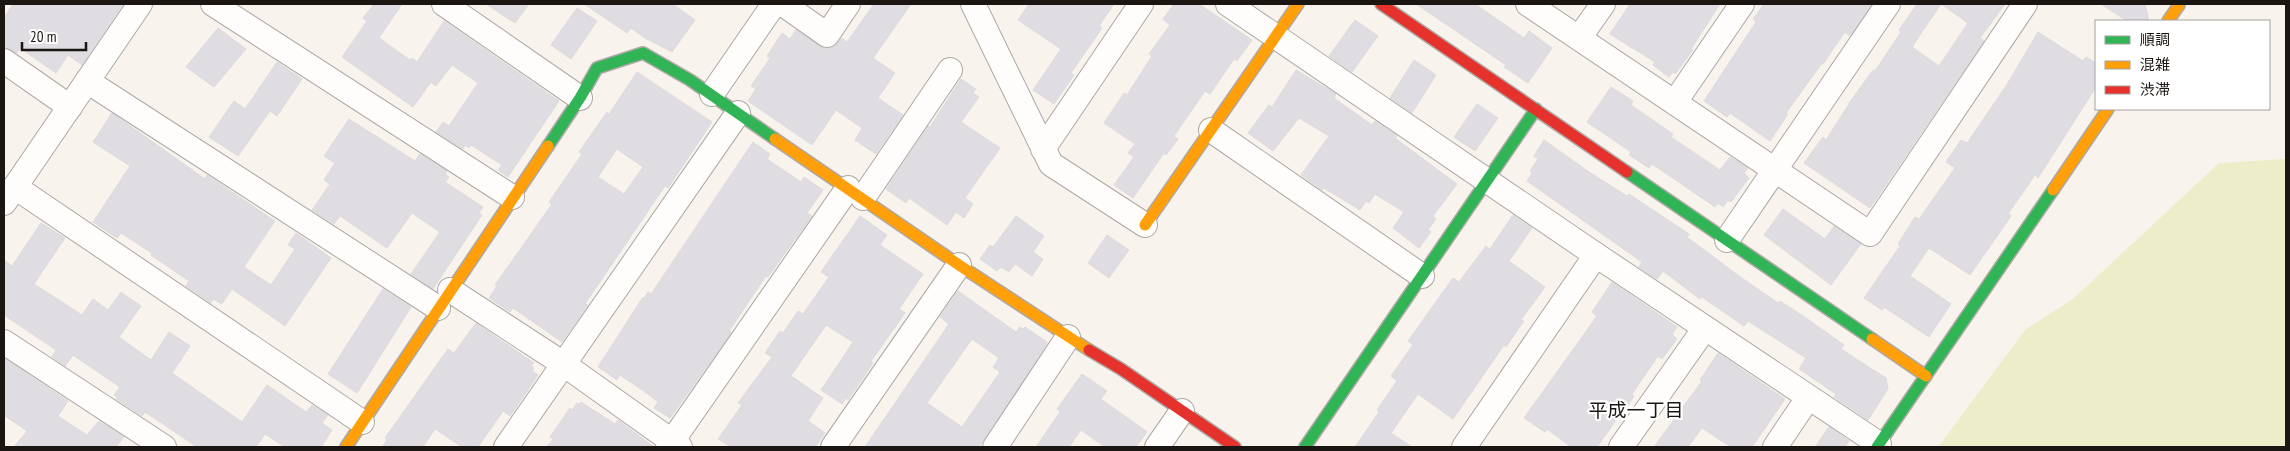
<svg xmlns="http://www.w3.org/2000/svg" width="2290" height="451" font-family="'PT Sans Narrow','Noto Sans JP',sans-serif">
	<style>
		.green { fill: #ebeec9 }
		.building { fill: #dfdde2; stroke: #dddbdb; fill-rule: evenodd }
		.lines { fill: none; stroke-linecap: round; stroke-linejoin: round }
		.street-casing { stroke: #ada8a4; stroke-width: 26 }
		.fast-casing { stroke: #ada8a4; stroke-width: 14 }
		.slow-casing { stroke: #ada8a4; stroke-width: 14 }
		.jam-casing { stroke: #ada8a4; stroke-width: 14 }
		.street { stroke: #fefdfc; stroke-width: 24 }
		.fast { stroke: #30b455; stroke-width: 11 }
		.slow { stroke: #ff9f0a; stroke-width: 11 }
		.jam { stroke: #e5322d; stroke-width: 11 }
		.labels { text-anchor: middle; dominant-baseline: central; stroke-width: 4.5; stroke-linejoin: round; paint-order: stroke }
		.neighbourhood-label { font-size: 19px; fill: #1b1612; stroke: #fff }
	</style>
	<rect width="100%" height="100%" fill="#f9f3ee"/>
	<polygon class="green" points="2286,159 2286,447 1938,447 2026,329 2073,299 2219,163"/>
	<g class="building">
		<polygon points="13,4 123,4 82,65 68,55 56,73 20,48 17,53 4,47 4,18"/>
		<polygon points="374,4 402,4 379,38 410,60 412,58 417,62 444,21 559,101 508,177 498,170 502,165 471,145 469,148 465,145 463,149 436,132 443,122 449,126 478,83 452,65 436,86 431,82 413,107 342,57 367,21 363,18"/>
		<polygon points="486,4 529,4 515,23"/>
		<polygon points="584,4 673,4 695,20 672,52 645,38 631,28 627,33"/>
		<polygon points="874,4 911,4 873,58 895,73 878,98 903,115 876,154 855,140 862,128 836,110 812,145 748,101 756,89 751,86 770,58 767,56 782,33 790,39 796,30 820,46 825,49 832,48 842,38 847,42"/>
		<polygon points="1029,4 1114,4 1099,26 1102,28 1071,73 1074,75 1054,104 1033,90 1061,49 1018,20"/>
		<polygon points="1174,4 1199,4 1252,40 1237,61 1234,59 1210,94 1205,91 1174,136 1178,139 1166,155 1164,153 1133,198 1114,185 1134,157 1128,153 1135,144 1104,123 1124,93 1127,95 1152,56 1149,54 1170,25 1163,19"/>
		<polygon points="1416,4 1475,4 1524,38 1529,31 1552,48 1528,83 1504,67 1506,65"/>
		<polygon points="1630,4 1720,4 1691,49 1693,50 1675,74 1673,72 1669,77 1653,65 1655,62 1610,34"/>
		<polygon points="1764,4 1872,4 1850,36 1845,32 1823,64 1822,63 1786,113 1788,114 1770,141 1730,113 1727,117 1704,101 1756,22 1753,19"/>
		<path d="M 1917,4 L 2005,4 L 1980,38 L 1984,41 L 1870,208 L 1804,163 L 1823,137 L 1826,140 L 1852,99 L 1873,70 L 1875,71 L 1901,32 L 1899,30 ZM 1941,4 L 1968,23 L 1939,66 L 1912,47 Z"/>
		<polygon points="2101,4 2145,4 2149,21 2127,21"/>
		<polygon points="577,8 597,21 571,59 551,45"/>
		<polygon points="1355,20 1378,36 1352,72 1329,56"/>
		<polygon points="218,28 246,49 214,87 186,67"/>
		<polygon points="2038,32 2083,61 2086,57 2096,63 2096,87 2038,178 2035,175 2008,214 2011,216 1970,275 1929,248 1910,276 1951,304 1929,337 1884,307 1882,310 1864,298 1900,246 1898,244 1915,217 1919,219 1955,168 1946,162 1961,140 1967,143 2006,86"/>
		<polygon points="1414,60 1436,75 1412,113 1390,98"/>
		<polygon points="277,62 302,79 277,116 270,111 238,156 209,137 234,101 245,109"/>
		<polygon points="1296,70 1336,94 1334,98 1372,125 1375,121 1397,136 1395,138 1457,184 1433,216 1436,219 1428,230 1431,232 1419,248 1393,228 1404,212 1375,194 1369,203 1366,201 1360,210 1324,188 1322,190 1301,175 1329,136 1299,118 1273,151 1248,133 1269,105 1272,107"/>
		<path d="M 637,72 L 712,122 L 668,188 L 665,186 L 585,304 L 588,305 L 562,342 L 513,308 L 510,312 L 489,298 L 497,286 L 495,285 L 552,204 L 549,202 L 582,154 L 579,152 L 607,112 L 609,114 ZM 617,149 L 643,167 L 624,194 L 598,177 Z"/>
		<polygon points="961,79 976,89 973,93 979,97 961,122 1000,148 965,198 973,204 964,218 956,212 947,225 909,198 906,203 886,189 928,126 930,127"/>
		<polygon points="1611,87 1633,101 1631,105 1673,134 1671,137 1720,170 1730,157 1748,168 1744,173 1749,178 1731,202 1728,200 1723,207 1718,203 1715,207 1652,164 1649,168 1629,155 1631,152 1587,122"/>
		<polygon points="1477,104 1498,118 1475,151 1454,137"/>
		<polygon points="112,113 205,179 207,175 275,221 244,267 271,285 295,249 288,245 296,233 331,258 285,326 232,289 222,304 213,299 211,303 186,286 189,281 151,255 152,253 121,233 117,238 93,222 130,166 93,142"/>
		<polygon points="349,119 415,161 420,154 447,171 445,174 449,177 445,182 483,207 479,213 482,215 433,289 411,274 440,232 412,213 387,248 340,216 334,224 312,210 330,184 324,180 335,163 324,156"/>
		<polygon points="1544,140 1589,172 1627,196 1629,194 1689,234 1687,237 1739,276 1778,303 1780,301 1806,318 1844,345 1841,349 1886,378 1888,389 1868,420 1834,397 1836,394 1799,369 1806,358 1748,321 1744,326 1702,297 1700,299 1663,271 1657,279 1639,267 1642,262 1527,181 1532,173 1530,171 1538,159 1534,156"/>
		<polygon points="753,142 770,154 767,159 801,182 804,177 823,190 807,213 812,216 804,227 768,277 766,276 729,331 731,332 729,336 670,418 654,408 658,402 648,394 620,375 617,380 598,367 643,297 644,298 648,292 651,294"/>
		<polygon points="1783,209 1825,239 1834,226 1861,244 1831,285 1764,235"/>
		<polygon points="1513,215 1532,228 1509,261 1545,287 1521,320 1524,321 1506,347 1504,345 1453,419 1418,394 1391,433 1412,447 1355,447 1379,412 1377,410 1397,381 1391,376 1413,345 1408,341 1453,278 1459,282 1486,246 1490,249"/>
		<polygon points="860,216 887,235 880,245 923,274 899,309 905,313 871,361 873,363 848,400 846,398 842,404 821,390 853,342 826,325 791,376 823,398 808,421 825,433 815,447 731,447 718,439 742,405 738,403 772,357 765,353 780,331 783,333 798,311 803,314 829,277 821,272"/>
		<polygon points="1016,216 1044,236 1033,252 1043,259 1032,276 1015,264 1009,272 1001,267 997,271 980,259 990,245 993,247"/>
		<polygon points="41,223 65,238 34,284 82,315 93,299 108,310 121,292 141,306 119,337 151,360 169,332 190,346 172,373 242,422 267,385 306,412 312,405 328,415 322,423 332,430 321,447 285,447 265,434 256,447 197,447 145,412 142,416 116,399 117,397 114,395 120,387 73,355 65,366 52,357 56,350 4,315 4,260 12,266"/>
		<polygon points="1107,235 1129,250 1109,278 1088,263"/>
		<polygon points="1612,282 1677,327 1672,334 1677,339 1662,359 1658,356 1632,394 1634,396 1623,413 1622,412 1597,447 1571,447 1547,429 1545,432 1524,418 1597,316 1592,312"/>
		<polygon points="383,289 411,307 357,393 328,374"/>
		<path d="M 958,291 L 1016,332 L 1020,327 L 1023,329 L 1025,327 L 1047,342 L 1046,346 L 979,447 L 865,447 L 949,324 L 940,317 ZM 972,339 L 999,358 L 993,367 L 1000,372 L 962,427 L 927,403 Z"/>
		<polygon points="476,323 534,363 531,366 534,368 532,371 538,375 510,416 503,411 478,447 462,447 435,429 423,447 382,447 387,440 385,438 448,349 454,353"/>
		<polygon points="1718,353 1785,399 1752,447 1731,447 1702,428 1688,447 1654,447 1702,381 1700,380"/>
		<polygon points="4,358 68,401 58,416 87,435 99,421 124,437 116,447 14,447 27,431 4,415"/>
		<polygon points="1082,374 1107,391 1101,399 1147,432 1136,447 1105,447 1081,430 1069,447 1036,447 1060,412 1057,409"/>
		<polygon points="581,402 615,424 618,420 654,447 547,447 553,439 550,437 570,408 572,410 577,403 579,404"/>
		<polygon points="1829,427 1849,441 1845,447 1815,447"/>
	</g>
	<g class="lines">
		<defs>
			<g id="street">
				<polyline points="213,4 512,197"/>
				<polyline points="444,4 580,98"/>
				<polyline points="783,4 827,35 848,4"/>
				<polyline points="973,4 1051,164 1145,225"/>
				<polyline points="1228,4 1596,255 1879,444"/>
				<polyline points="1528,4 1870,234 2025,4"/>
				<polyline points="1579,38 1603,4"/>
				<polyline points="4,61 70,107"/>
				<polyline points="87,81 438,308"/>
				<polyline points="712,94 774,4"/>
				<polyline points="1675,102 1742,4"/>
				<polyline points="1211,130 1422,276"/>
				<polyline points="1043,149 1141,4"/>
				<polyline points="15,187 362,422"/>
				<polyline points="863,198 950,70"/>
				<polyline points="4,203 140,4"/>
				<polyline points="1727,240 1888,4"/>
				<polyline points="450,290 562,363 680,447"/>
				<polyline points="4,342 164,447"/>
				<polyline points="506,447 738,113"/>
				<polyline points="668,447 848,188"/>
				<polyline points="833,447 959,265"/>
				<polyline points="995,447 1068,337"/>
				<polyline points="1157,447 1182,411"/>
				<polyline points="1464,447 1596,255"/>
				<polyline points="1621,447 1705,328"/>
				<polyline points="1775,447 1808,398"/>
			</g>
			<g id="fast">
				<polyline points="548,146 580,98 597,68 643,53 690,80 775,139"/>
				<polyline points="1627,172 1872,339"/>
				<polyline points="1305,447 1536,109"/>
				<polyline points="1877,447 2053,190"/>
			</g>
			<g id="slow">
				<polyline points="2168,21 2179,5 2177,4"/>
				<polyline points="775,139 959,265 1089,350"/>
				<polyline points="2053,190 2108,109"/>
				<polyline points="1145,225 1298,4"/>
				<polyline points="1872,339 1926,376"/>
				<polyline points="346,447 548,146"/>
			</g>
			<g id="jam">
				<polyline points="1381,4 1627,172"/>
				<polyline points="1089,350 1121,369 1235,447"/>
			</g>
		</defs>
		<use href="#street" class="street-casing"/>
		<use href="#fast" class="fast-casing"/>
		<use href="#slow" class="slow-casing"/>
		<use href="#jam" class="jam-casing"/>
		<use href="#street" class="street"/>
		<use href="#fast" class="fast"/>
		<use href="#slow" class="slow"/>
		<use href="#jam" class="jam"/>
	</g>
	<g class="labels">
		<g class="neighbourhood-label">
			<text x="1636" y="410">平成一丁目</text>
		</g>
	</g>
	<rect width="2290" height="451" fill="none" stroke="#1b1612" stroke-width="10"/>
	<rect x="2095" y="20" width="175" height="90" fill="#ffffff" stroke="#a4a2a0"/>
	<rect x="2105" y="36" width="25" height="8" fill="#30b455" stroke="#a4a2a0"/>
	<text x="2140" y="45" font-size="15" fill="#1b1612">順調</text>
	<rect x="2105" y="61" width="25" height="8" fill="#ff9f0a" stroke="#a4a2a0"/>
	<text x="2140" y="70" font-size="15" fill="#1b1612">混雑</text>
	<rect x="2105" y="86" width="25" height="8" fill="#e5322d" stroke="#a4a2a0"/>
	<text x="2140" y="95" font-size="15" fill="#1b1612">渋滞</text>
	<path d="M22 42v8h64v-8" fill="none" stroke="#1b1612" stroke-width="2.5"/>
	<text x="30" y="42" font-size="15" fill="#1b1612" stroke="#ffffff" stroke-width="4" paint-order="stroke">20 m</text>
</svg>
